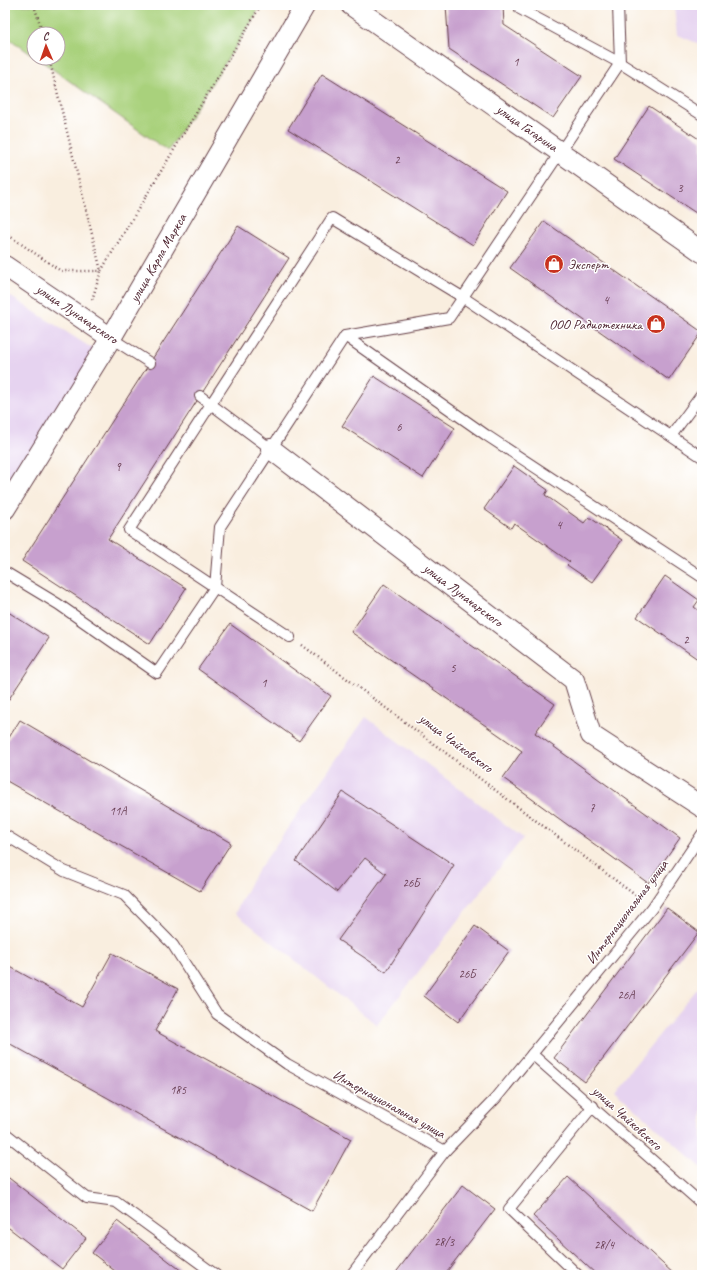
<svg xmlns="http://www.w3.org/2000/svg" width="707" height="1280" font-family="Caveat,sans-serif">
	<style>
		.built { fill: #e6d3f0 }
		.green { fill: #a9d17b; stroke: #7a7853 }
		.building { fill: #c7a0ce }
		.lines { fill: none; stroke-linecap: round; stroke-linejoin: round }
		.service-casing { stroke: #643e46; stroke-width: 12 }
		.minor-casing { stroke: #643e46; stroke-width: 22 }
		.path { stroke: #643e46; stroke-width: 2.5; stroke-dasharray: 1 3; stroke-linecap: butt }
		.service { stroke: #fff; stroke-width: 10 }
		.minor { stroke: #fff; stroke-width: 20 }
		.labels { text-anchor: middle; dominant-baseline: central; stroke-width: 3; stroke-linejoin: round; paint-order: stroke }
		.number-label { font-size: 12px; fill: #693f54 }
		.street-label { font-size: 14px; fill: #4a1f2b; stroke: #fff }
		.poi-label { font-size: 14px; fill: #4a1f2b; stroke: #fff; text-anchor: start }
	</style>
	<rect width="100%" height="100%" fill="#fff"/>
	<filter id="ink" filterUnits="userSpaceOnUse"><feTurbulence type="fractalNoise" baseFrequency=".025" numOctaves="2"/><feDisplacementMap in="SourceGraphic" scale="8" xChannelSelector="R" yChannelSelector="G"/><feConvolveMatrix kernelMatrix="1 2 1 2 8 2 1 2 1" color-interpolation-filters="sRGB"/></filter>
	<filter id="wash" filterUnits="userSpaceOnUse"><feTurbulence type="fractalNoise" baseFrequency=".012" numOctaves="4" result="noise"/><feDisplacementMap in="SourceGraphic" scale="16" xChannelSelector="R" yChannelSelector="G"/><feGaussianBlur stdDeviation="0.9" result="paint"/><feColorMatrix in="noise" values="0 0 0 0 0 0 0 0 0 0 0 0 0 0 0 0 0 1.4 0 .05"/><feComposite in="paint" operator="in"/></filter>
	<g filter="url(#wash)">
		<rect width="100%" height="100%" fill="#f9eedf"/>
		<g class="built">
			<polygon points="674,5 702,5 702,45 677,35"/>
			<polygon points="5,293 101,354 5,501"/>
			<polygon points="366,717 523,838 377,1025 235,913 254,876"/>
			<polygon points="702,983 702,1168 614,1090"/>
		</g>
		<polygon class="green" points="5,5 258,5 256,15 168,151 37,58 58,58 58,34 34,34 34,56 5,36"/>
		<g id="blocks">
			<g class="building">
				<polygon points="446,5 503,5 504,25 582,76 553,118 449,49"/>
				<polygon points="322,74 507,191 473,245 288,129"/>
				<polygon points="649,106 702,141 702,217 614,159"/>
				<polygon points="544,221 702,332 669,380 510,268"/>
				<polygon points="238,226 289,258 108,539 186,588 150,644 22,561"/>
				<polygon points="374,376 455,428 423,478 342,426"/>
				<polygon points="514,466 548,490 545,495 584,523 589,517 622,540 592,582 567,565 570,562 514,523 511,528 484,509"/>
				<polygon points="665,576 699,600 694,607 702,613 702,662 637,617"/>
				<polygon points="384,584 555,704 535,733 680,838 648,883 503,778 522,751 351,632"/>
				<polygon points="5,610 49,638 5,705"/>
				<polygon points="230,624 331,696 299,741 198,669"/>
				<polygon points="20,720 231,843 200,891 5,780 5,744"/>
				<polygon points="343,792 454,865 386,972 338,940 386,874 365,858 337,892 296,861"/>
				<polygon points="667,908 699,932 585,1082 554,1058"/>
				<polygon points="475,926 509,951 458,1022 424,996"/>
				<polygon points="112,953 178,989 155,1031 351,1139 312,1211 5,1041 5,964 82,1007"/>
				<polygon points="5,1175 86,1238 62,1269 5,1225"/>
				<polygon points="568,1177 675,1275 597,1275 533,1216"/>
				<polygon points="463,1185 495,1209 444,1275 394,1275"/>
				<polygon points="117,1221 187,1275 120,1275 92,1253"/>
			</g>
		</g>
	</g>
	<g filter="url(#ink)">
		<use href="#blocks" fill-opacity="0" stroke="#643e46" stroke-width="1"/>
		<g class="lines">
			<defs>
				<g id="service">
					<polyline points="520,5 520,9 620,63"/>
					<polyline points="618,5 620,63"/>
					<polyline points="345,336 486,435 702,577"/>
					<polyline points="111,338 150,363"/>
					<polyline points="200,396 271,449"/>
					<polyline points="671,436 702,394"/>
					<polyline points="5,572 58,604 157,673 215,587 220,527 345,336 449,318 620,63 702,115"/>
					<polyline points="290,637 129,530 332,218 464,298 702,457"/>
					<polyline points="5,835 64,871 124,895 173,945 217,1014 287,1064 445,1151"/>
					<polyline points="532,1054 702,1204"/>
					<polyline points="5,1133 87,1198 116,1202 216,1275"/>
					<polyline points="351,1275 445,1151 496,1098 652,908 702,834"/>
					<polyline points="578,1275 509,1209 593,1106"/>
				</g>
				<g id="minor">
					<polyline points="351,5 702,252"/>
					<polyline points="5,266 111,338"/>
					<polyline points="271,449 574,680 591,735 702,807"/>
					<polyline points="5,509 111,338 305,5"/>
				</g>
			</defs>
			<use href="#service" class="service-casing"/>
			<use href="#minor" class="minor-casing"/>
			<g class="path">
				<polyline points="34,5 43,34"/>
				<polyline points="49,58 101,271 92,300"/>
				<polyline points="5,233 61,271 101,271 261,5"/>
				<polyline points="302,645 639,898"/>
			</g>
			<use href="#service" class="service"/>
			<use href="#minor" class="minor"/>
		</g>
	</g>
	<defs>
		<symbol id="shop-disc" viewBox="-11 -11 22 22"><circle r="9.5" fill="#c8321e" stroke="#fff"/><path d="M-5-2.5h2.3a2.7 3.5 0 0 1 5.4 0H5L5.5 6h-11ZM-1.5-2.5h3a1.5 2.3 0 0 0-3 0Z" fill="#fff"/></symbol>
	</defs>
	<g fill-rule="evenodd">
		<use href="#shop-disc" x="543" y="253" width="22" height="22"/>
		<use href="#shop-disc" x="645" y="313" width="22" height="22"/>
	</g>
	<g class="labels">
		<g class="number-label">
			<text x="516" y="62">1</text>
			<text x="397" y="160">2</text>
			<text x="680" y="188">3</text>
			<text x="606" y="300">4</text>
			<text x="399" y="427">6</text>
			<text x="118" y="467">9</text>
			<text x="559" y="525">4</text>
			<text x="686" y="640">2</text>
			<text x="453" y="668">5</text>
			<text x="264" y="683">1</text>
			<text x="592" y="808">7</text>
			<text x="118" y="811">11А</text>
			<text x="411" y="883">26Б</text>
			<text x="467" y="974">26Б</text>
			<text x="626" y="995">26А</text>
			<text x="178" y="1090">185</text>
			<text x="444" y="1242">28/3</text>
			<text x="604" y="1245">28/4</text>
		</g>
		<g class="street-label">
			<text transform="translate(527 128) rotate(35)">улица Гагарина</text>
			<text transform="translate(158 258) rotate(-60)">улица Карла Маркса</text>
			<text transform="translate(77 314) rotate(34)">улица Луначарского</text>
			<text transform="translate(463 595) rotate(37)">улица Луначарского</text>
			<text transform="translate(456 743) rotate(37)">улица Чайковского</text>
			<text transform="translate(627 912) rotate(-53)">Интернациональная улица</text>
			<text transform="translate(389 1104) rotate(29)">Интернациональная улица</text>
			<text transform="translate(627 1118) rotate(42)">улица Чайковского</text>
		</g>
		<g class="poi-label">
			<text x="568" y="264">Эксперт</text>
			<text x="642" y="324" text-anchor="end">ООО Радиотехника</text>
		</g>
	</g>
	<rect width="707" height="1280" fill="none" stroke="#fff" stroke-width="20"/>
	<g transform="translate(46 46) rotate(358)"><circle r="19" fill="#ffffff" stroke="#b7a5aa"/>
	<path d="M0-3L7 15L0 10L-7 15Z" fill="#c8321e"/>
	<text y="-6" font-size="11" font-weight="bold" text-anchor="middle" fill="#4a1f2b">С</text>
	</g>
</svg>
